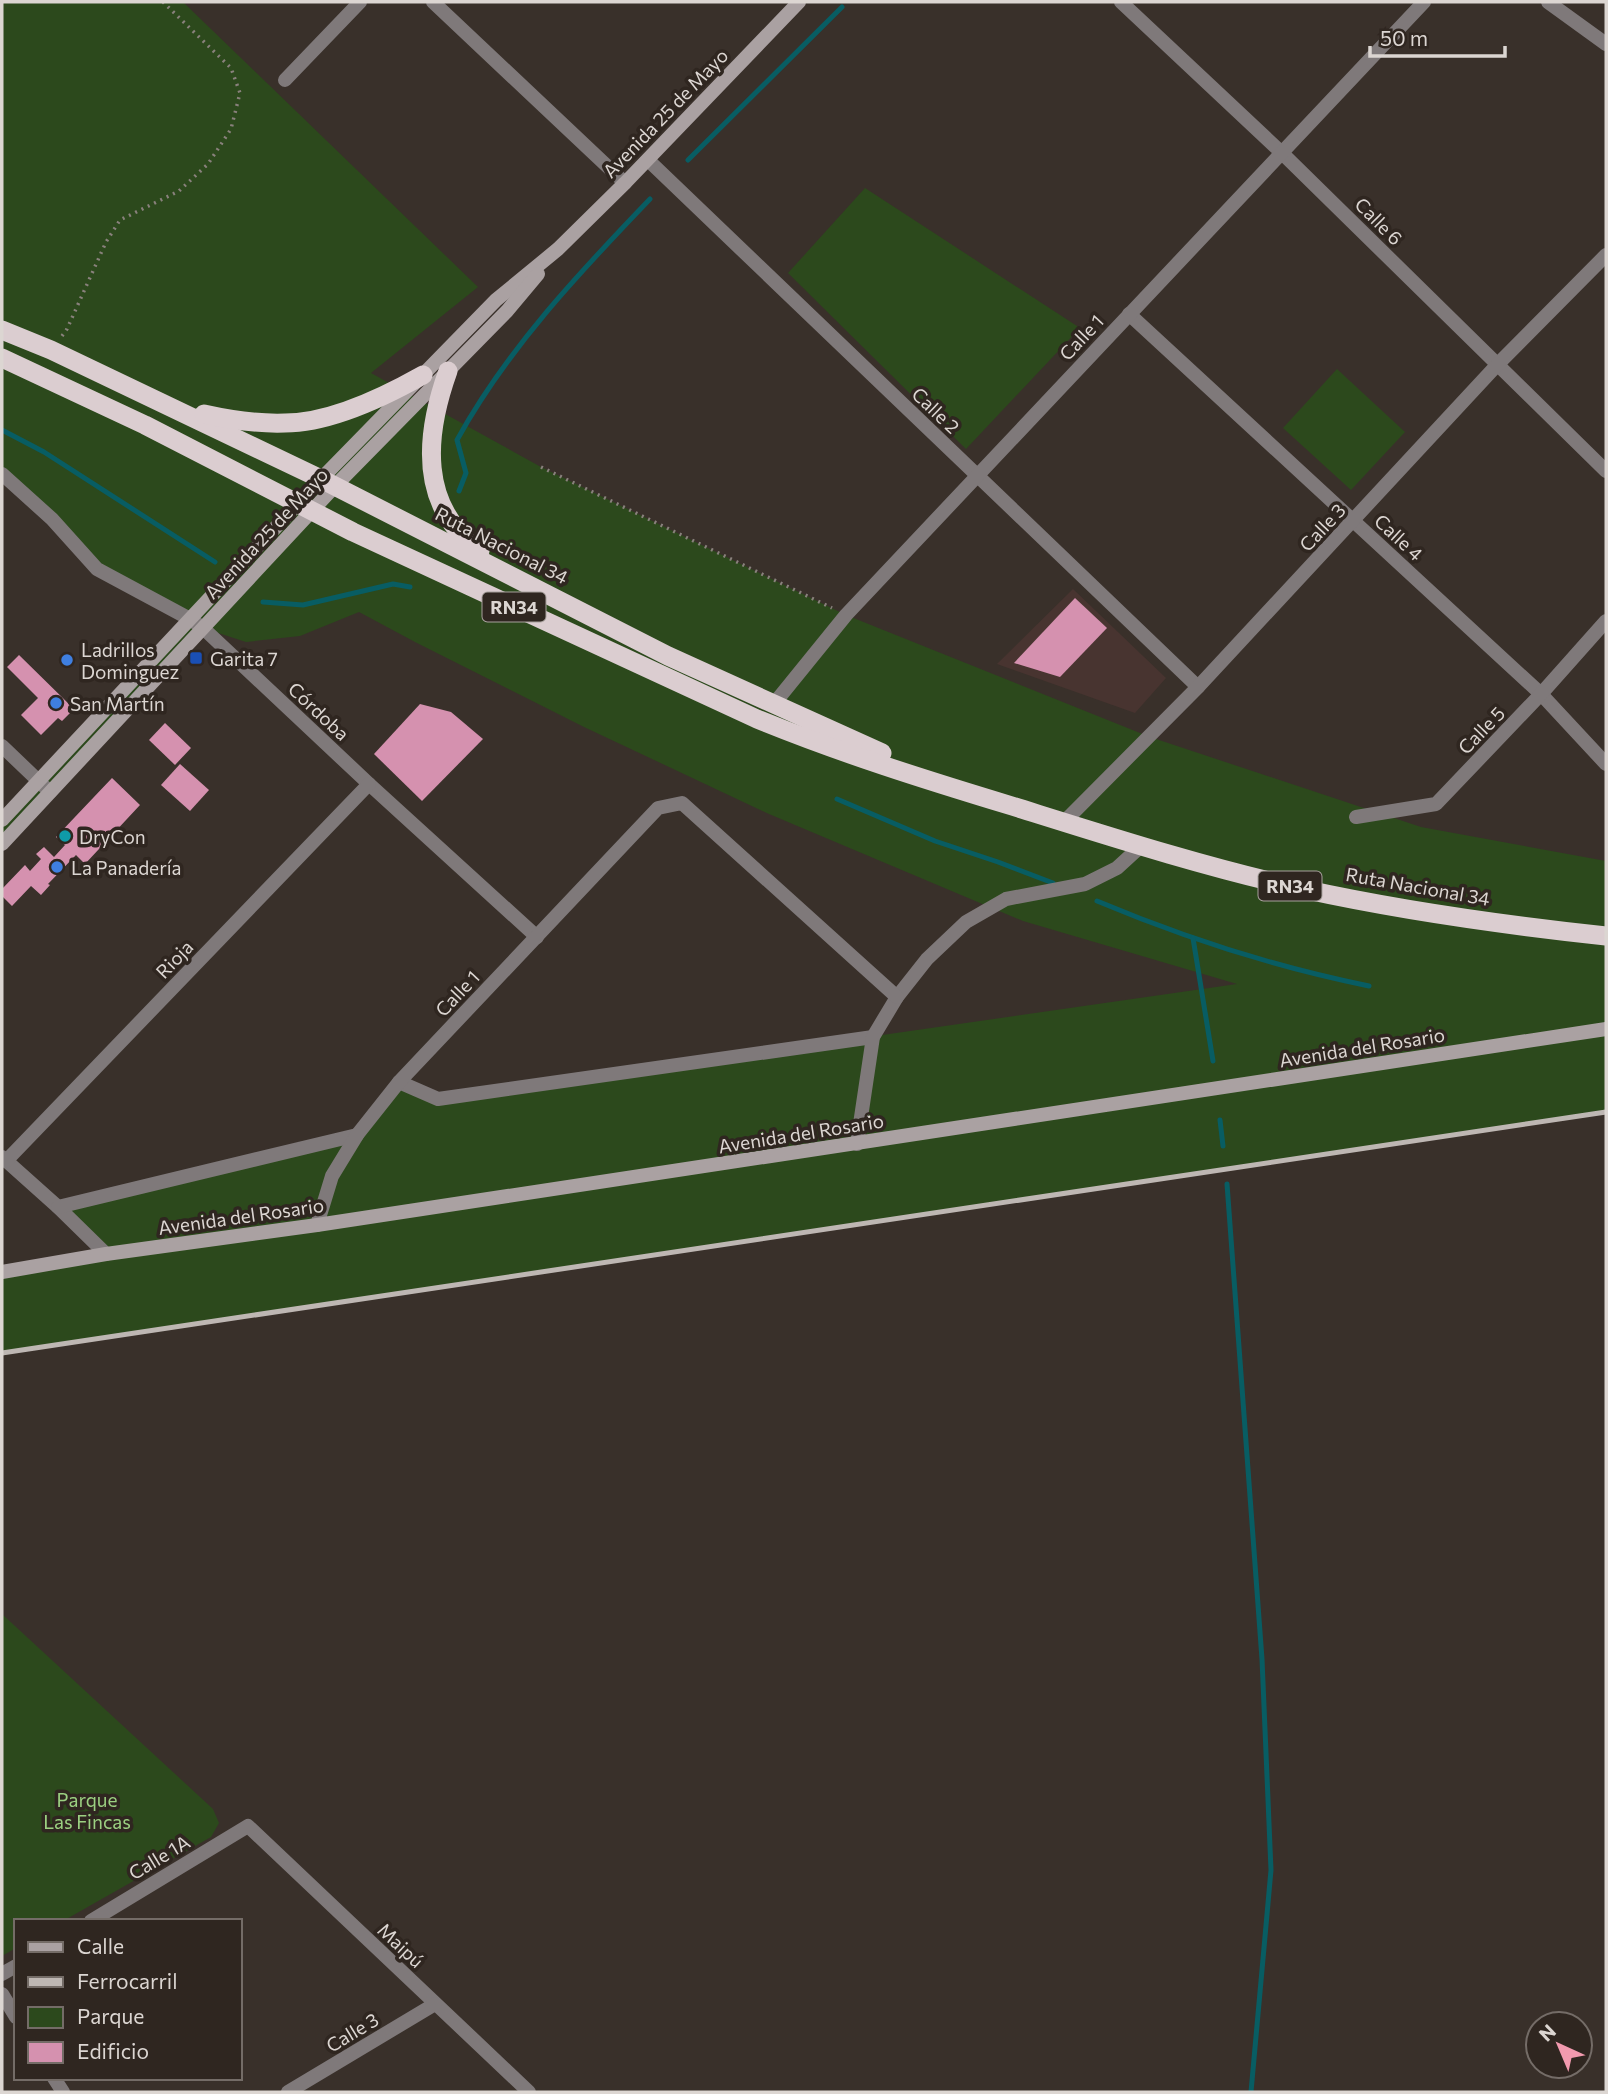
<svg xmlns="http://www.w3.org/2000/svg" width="1608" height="2094" font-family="Commissioner,sans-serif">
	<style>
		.industrial { fill: #483430 }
		.green { fill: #2c491c }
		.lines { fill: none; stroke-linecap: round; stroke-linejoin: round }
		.stream { stroke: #085d63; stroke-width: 5 }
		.building { fill: #d591af }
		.path { stroke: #89817c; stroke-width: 3.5; stroke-dasharray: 2 5; stroke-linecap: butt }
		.minor { stroke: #7f797a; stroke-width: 14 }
		.secondary { stroke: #aaa1a2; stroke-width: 14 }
		.trunk { stroke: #dbcdd0; stroke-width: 19 }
		.rail { stroke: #beb7b3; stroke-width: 5 }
		.transit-dot { fill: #1a4fb4; stroke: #2f2620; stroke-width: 2.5 }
		.shop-dot { fill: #3f7fe0; stroke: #2f2620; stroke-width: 2.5 }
		.culture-dot { fill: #0f9aa8; stroke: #2f2620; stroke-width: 2.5 }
		.labels { text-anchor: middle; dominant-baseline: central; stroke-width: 7; stroke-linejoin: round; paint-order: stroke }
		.shield { fill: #2f2620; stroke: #a8a19d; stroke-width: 2 }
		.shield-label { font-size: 18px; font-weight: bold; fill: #dcd6d2 }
		.street-label { font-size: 19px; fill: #dcd6d2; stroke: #2f2620 }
		.poi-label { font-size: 19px; fill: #dcd6d2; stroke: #2f2620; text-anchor: start }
		.park-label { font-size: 19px; fill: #9bd081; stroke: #2f2620 }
	</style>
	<rect width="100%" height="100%" fill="#39302a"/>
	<polygon class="industrial" points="1073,589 1166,678 1135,713 997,664"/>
	<g class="green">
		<polygon points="2,2 183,2 478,287 371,373 541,467 846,615 1150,737 1421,827 1606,861 1606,1112 2,1353 2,1272 105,1254 58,1207 357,1135 399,1082 438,1099 1237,984 1023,921 769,814 584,727 415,642 359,612 300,636 246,642 203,628 2,844 2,820 190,619 97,569 2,474"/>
		<polygon points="865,188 1080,328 966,449 788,273"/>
		<polygon points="1337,369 1405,432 1351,490 1283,428"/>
		<polygon points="2,1614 213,1809 219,1823 211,1837 63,1921 16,1921 16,1948 2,1956"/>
	</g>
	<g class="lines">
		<g class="stream">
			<polyline points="688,160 842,7"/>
			<polyline points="2,430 44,452 215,562"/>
			<path d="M 459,491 L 466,473 L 457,440 C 507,349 579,273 650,199"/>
			<polyline points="263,602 303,605 393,584 410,587"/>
			<polyline points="837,799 935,841 998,862 1053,883"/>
			<path d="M 1097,901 C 1185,938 1275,967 1369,986"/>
			<polyline points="1193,938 1213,1061"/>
			<polyline points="1220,1120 1223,1146"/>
			<polyline points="1227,1184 1262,1659 1271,1870 1251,2092"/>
		</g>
	</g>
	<g class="building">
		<polygon points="1075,598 1107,628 1060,677 1014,663"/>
		<polygon points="19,655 74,709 62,721 58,718 41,735 21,715 38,698 7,667"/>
		<polygon points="420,704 451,712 483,739 422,801 374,754"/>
		<polygon points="165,723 191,748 175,765 149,740"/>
		<polygon points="180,764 209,790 190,811 161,785"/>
		<polygon points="112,778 140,805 85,864 76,855 48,884 50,885 41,895 31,886 12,906 2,896 2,889 25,865 30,871 41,859 36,854 44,847 54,857 65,845 56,837"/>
	</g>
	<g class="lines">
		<g class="path">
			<polyline points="62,336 67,329 106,242 120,220 179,191 208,164 231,129 240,93 231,68 163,2"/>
			<polyline points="541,467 832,608"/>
		</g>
		<g class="minor">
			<polyline points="433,2 625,183"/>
			<polyline points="1121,2 1282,153 1606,471"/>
			<polyline points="1548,2 1606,44"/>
			<polyline points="285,80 360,2"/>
			<polyline points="648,160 1198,687"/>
			<polyline points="1129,314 1541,694 1606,764"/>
			<polyline points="2,474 52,519 97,569 190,619 203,628 369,784 537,937"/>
			<polyline points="773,705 846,615 1424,2"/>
			<polyline points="2,746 50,792"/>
			<polyline points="1356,817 1436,804 1541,694 1606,621"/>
			<polyline points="1064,822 1198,687 1497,365 1606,255"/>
			<polyline points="399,1082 438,1099 873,1037"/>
			<polyline points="857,1144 873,1037 897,997 927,959 966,922 1006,899 1085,884 1117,868 1141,846"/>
			<polyline points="2,1157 58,1207 106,1254"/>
			<polyline points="6,1161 369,784"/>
			<polyline points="58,1207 357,1135"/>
			<polyline points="317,1225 332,1176 357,1135 399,1082 658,808 682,803 897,997"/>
			<polyline points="91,1921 248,1826 529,2092"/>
			<polyline points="2,1974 16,1966"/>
			<polyline points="2,1994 16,2017"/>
			<polyline points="54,2078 63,2092"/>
			<polyline points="288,2092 435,2004"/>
		</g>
		<g class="secondary">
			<polyline points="2,820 321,479 496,300 558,249 625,183 799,2"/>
			<polyline points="2,844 335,486 507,311 538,274"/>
			<polyline points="2,1272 106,1254 317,1225 1606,1029"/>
		</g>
		<g class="trunk">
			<polyline points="2,330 51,350 321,479 668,656 882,753"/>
			<path d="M 2,358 L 145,425 L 353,532 L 757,719 C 840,753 926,780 1012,806 C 1108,836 1204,867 1303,889 C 1403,911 1504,925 1606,936"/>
			<path d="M 448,371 C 425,435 418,506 480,551"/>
			<path d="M 204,414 C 231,420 258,424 285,423 C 331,423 384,397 423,375"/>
		</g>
		<polyline class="rail" points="2,1353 1606,1112"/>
	</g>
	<rect class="transit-dot" x="189" y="651" width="14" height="14" rx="3.5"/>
	<g class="shop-dot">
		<circle cx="67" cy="660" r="7"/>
		<circle cx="56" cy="703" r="7"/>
		<circle cx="57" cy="867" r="7"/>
	</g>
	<circle class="culture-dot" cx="65" cy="836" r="7"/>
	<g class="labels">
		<g class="shield">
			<rect x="482.5" y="592.5" width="63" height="29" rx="5"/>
			<rect x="1258.5" y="871.5" width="63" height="29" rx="5"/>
		</g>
		<g class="shield-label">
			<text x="514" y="607">RN34</text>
			<text x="1290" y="886">RN34</text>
		</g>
		<g class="street-label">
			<text transform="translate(665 113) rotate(-46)">Avenida 25 de Mayo</text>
			<text transform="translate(1379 221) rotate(45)">Calle 6</text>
			<text transform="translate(1081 337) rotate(-47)">Calle 1</text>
			<text transform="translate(936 410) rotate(44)">Calle 2</text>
			<text transform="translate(1322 527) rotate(-47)">Calle 3</text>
			<text transform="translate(266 533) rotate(-47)">Avenida 25 de Mayo</text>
			<text transform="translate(1399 537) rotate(43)">Calle 4</text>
			<text transform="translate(502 545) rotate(27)">Ruta Nacional 34</text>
			<text transform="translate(319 711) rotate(43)">Córdoba</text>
			<text transform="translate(1481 730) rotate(-46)">Calle 5</text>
			<text transform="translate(1418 886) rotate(10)">Ruta Nacional 34</text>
			<text transform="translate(174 959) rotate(-46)">Rioja</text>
			<text transform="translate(457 993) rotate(-47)">Calle 1</text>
			<text transform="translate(1362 1047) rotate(-9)">Avenida del Rosario</text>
			<text transform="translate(801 1133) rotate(-9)">Avenida del Rosario</text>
			<text transform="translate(241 1216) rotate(-8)">Avenida del Rosario</text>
			<text transform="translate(159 1857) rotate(-31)">Calle 1A</text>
			<text transform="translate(401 1945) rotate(43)">Maipú</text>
			<text transform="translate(352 2032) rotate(-31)">Calle 3</text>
		</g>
		<g class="poi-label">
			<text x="81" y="649">Ladrillos<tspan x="81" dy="22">Dominguez</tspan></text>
			<text x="210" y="658">Garita 7</text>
			<text x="70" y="703">San Martín</text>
			<text x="79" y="836">DryCon</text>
			<text x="71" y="867">La Panadería</text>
		</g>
		<g class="park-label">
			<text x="87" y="1799">Parque<tspan x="87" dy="22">Las Fincas</tspan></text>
		</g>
	</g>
	<rect width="1608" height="2094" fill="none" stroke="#dcd6d2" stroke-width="7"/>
	<rect x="14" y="1919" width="228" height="161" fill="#2f2620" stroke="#746c67" stroke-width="2"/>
	<rect x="28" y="1942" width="35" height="10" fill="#aaa1a2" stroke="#746c67" stroke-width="2"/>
	<text x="77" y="1954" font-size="21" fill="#dcd6d2">Calle</text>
	<rect x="28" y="1977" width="35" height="10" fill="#beb7b3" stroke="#746c67" stroke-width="2"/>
	<text x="77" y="1989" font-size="21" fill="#dcd6d2">Ferrocarril</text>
	<rect x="28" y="2007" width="35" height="21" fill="#2c491c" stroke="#746c67" stroke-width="2"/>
	<text x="77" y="2024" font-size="21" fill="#dcd6d2">Parque</text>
	<rect x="28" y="2042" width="35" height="21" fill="#d591af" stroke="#746c67" stroke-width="2"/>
	<text x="77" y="2059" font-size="21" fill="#dcd6d2">Edificio</text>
	<g transform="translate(1559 2045) rotate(316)"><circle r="33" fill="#2f2620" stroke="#746c67" stroke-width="2"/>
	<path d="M0-5L12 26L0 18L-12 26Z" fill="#f29aaf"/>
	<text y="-10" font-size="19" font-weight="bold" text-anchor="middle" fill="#dcd6d2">N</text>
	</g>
	<path d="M1370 46v10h135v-10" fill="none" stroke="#dcd6d2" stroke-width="3.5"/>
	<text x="1380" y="46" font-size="21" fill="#dcd6d2" stroke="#2f2620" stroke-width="5" paint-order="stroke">50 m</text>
</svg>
